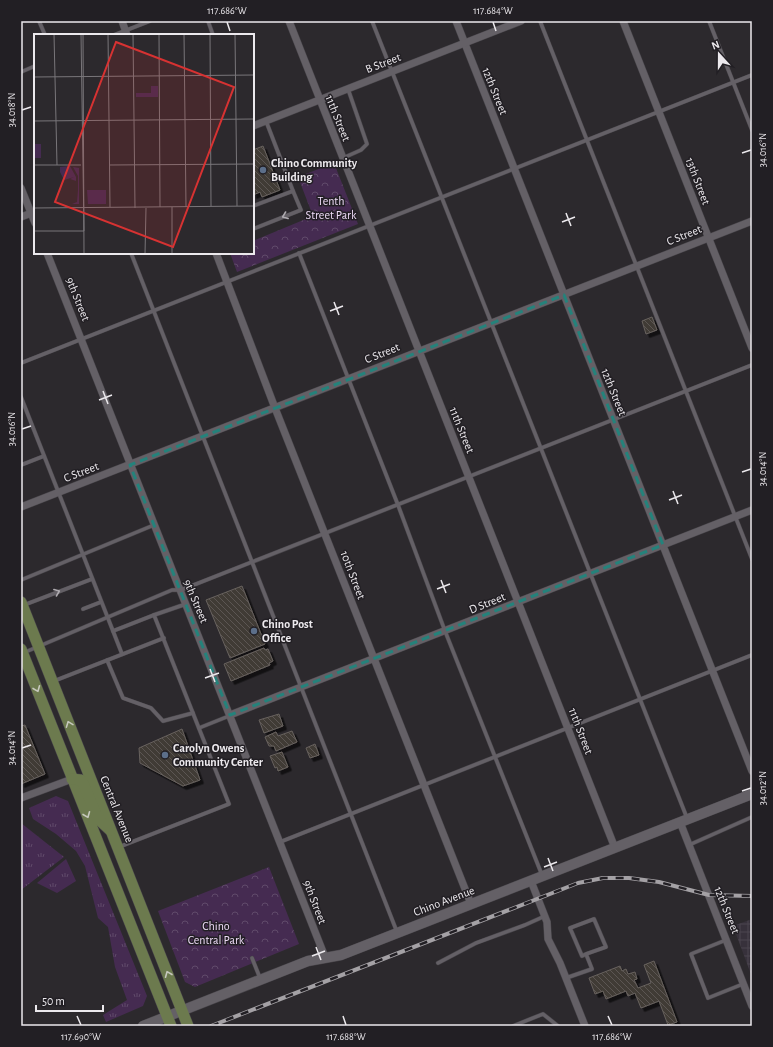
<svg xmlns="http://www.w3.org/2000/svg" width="773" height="1047" font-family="'Alegreya Sans',sans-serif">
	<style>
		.industrial { fill: url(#industrial-grid) }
		.grass { fill: url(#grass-tufts) }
		.park { fill: url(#park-crowns) }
		.building { fill: url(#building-back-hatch); stroke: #68625e; filter: url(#shadow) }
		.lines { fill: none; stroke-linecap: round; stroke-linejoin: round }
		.lane-casing { stroke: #48454a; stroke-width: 4.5 }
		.street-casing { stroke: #48454a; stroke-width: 8 }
		.secondary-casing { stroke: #48454a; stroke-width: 11 }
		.primary-casing { stroke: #48454a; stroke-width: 12 }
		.lane { stroke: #646066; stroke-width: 3.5 }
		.street { stroke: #646066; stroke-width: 7 }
		.secondary { stroke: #646066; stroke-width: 10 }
		.primary { stroke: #6c7a4e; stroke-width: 11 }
		.rail-casing { stroke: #a4a1a5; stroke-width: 4 }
		.rail { stroke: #221f24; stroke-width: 2.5; stroke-dasharray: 8; stroke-linecap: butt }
		.oneway { stroke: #afabb0 }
		.oneway2 { stroke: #c6c8bd }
		.marked { fill: none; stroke: #25827b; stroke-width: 3; stroke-dasharray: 8 5; stroke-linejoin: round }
		.ticks { fill: none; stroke: #ece9ed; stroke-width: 1.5 }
		.service-dot { fill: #5c6f8a; stroke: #221f24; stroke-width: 1.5 }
		.labels { text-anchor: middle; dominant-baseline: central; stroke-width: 3; stroke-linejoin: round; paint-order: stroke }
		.street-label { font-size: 12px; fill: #ece9ed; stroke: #221f24 }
		.poi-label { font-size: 12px; font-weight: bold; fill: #ece9ed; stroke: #221f24; text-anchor: start }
		.park-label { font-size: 12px; fill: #efdcf8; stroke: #221f24 }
		.inset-road { fill: none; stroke: #79767a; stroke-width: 1 }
		.view { fill: #d73232; fill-opacity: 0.15; stroke: #d73232; stroke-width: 2 }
		.inset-edge { fill: none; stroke: #ece9ed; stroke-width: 2 }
		.neatline { fill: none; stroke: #ece9ed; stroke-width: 1.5 }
		.ticks-label { font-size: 10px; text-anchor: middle; fill: #ece9ed }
	</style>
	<defs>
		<pattern id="industrial-grid" width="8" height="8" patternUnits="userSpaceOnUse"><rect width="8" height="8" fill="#37313b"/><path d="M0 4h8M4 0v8" fill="none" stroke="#4a454e"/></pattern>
		<pattern id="grass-tufts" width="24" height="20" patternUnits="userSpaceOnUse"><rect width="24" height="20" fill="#452b51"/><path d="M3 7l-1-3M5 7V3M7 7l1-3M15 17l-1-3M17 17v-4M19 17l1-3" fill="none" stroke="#604a6a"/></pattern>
		<pattern id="park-crowns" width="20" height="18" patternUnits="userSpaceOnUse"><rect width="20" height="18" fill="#452b51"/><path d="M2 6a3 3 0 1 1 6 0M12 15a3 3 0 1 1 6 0" fill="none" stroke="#604a6a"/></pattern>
		<pattern id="building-back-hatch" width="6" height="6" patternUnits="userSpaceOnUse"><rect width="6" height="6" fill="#3f3a36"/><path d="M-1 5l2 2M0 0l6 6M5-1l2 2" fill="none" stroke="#5b5653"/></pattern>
		<filter id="shadow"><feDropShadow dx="3.5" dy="3.5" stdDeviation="0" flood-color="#0009"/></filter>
	</defs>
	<rect width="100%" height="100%" fill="#2c292d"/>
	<polygon class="industrial" points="752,919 752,977 733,926"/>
	<g class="grass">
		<polygon points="56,796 68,801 147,996 143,1006 106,1022 103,1015 127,1000 115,967 108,927 98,918 85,866 76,851 56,834 33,819 29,808"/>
		<polygon points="21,823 64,857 21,890"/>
		<polygon points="66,859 76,881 57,893 37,883"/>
	</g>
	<g class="park">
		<polygon points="334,163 358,224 237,272 230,253 253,253 253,241 313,216 298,177"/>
		<polygon points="269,867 299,944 195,987 185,982 158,911"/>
	</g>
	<g class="building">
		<polygon points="263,146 280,190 262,197 260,192 253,195 253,150"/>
		<polygon points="652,317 657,330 646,334 642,321"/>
		<polygon points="242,586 265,644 230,658 206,600"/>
		<polygon points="264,648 265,650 268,649 273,661 269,663 270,665 231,681 224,664"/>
		<polygon points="279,714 283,726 264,733 259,720"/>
		<polygon points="25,725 45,774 21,784 21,726"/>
		<polygon points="182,729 200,780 183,786 140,763 139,748"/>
		<polygon points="292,731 297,742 276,751 274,746 269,746 265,737 276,732 278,736"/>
		<polygon points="315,744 319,755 310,758 306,748"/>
		<polygon points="282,752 288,767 278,771 277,767 275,768 270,756"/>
		<polygon points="654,961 677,1022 668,1025 659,1001 641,1008 635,993 628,996 626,991 606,999 603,991 595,994 589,978 620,966 622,971 626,969 628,974 635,972 637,979 634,980 638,988 651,983 644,965"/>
	</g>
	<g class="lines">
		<defs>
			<g id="lane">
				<polyline points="39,21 45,35"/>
				<polyline points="208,21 213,35"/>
				<polyline points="372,21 687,818"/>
				<polyline points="540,21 752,559"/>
				<polyline points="709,21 752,130"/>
				<polyline points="114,35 150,21"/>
				<polyline points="21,72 35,66"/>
				<polyline points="266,121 293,191"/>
				<polyline points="343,158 361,150 367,144 348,89"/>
				<polyline points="253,206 293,191 301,210 253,229"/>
				<polyline points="131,253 397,932"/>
				<polyline points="299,253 398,505 445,631 542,875"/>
				<polyline points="21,363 752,75"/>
				<polyline points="21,397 113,631 154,615"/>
				<polyline points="21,465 44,456"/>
				<polyline points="21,580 154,525"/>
				<polyline points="24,605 92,579"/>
				<polyline points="83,609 101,602"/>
				<polyline points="113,631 122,654"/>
				<polyline points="23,653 172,590 181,590 752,365"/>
				<polyline points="107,660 123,698 151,708 163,721 193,713"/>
				<polyline points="54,681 164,638"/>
				<polyline points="199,728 229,716"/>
				<polyline points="280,842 752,655"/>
				<polyline points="689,845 752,817"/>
				<polyline points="119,847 229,804 154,615 186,604"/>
				<polyline points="726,940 691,954 708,998 743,984"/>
				<polyline points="252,958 260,978"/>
				<polyline points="438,963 476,943 525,925 545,916"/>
				<polyline points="566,978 592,969 586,954 606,947 594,919 570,928 582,956 586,954"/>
				<polyline points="513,1026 543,1014 558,1026"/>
			</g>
			<g id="street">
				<polyline points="122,21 127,35"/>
				<polyline points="289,21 615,848"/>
				<polyline points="456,21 752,771"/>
				<polyline points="623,21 752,348"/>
				<polyline points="253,126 521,21"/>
				<polyline points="21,188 35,223"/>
				<polyline points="21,217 34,212"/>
				<polyline points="47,253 325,957"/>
				<polyline points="216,253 275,408 471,904"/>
				<polyline points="21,507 752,221"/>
				<polyline points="230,715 752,510"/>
				<polyline points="21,798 72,779"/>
				<polyline points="680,822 752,1006"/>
				<polyline points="531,881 547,922 548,939 560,963 585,1026"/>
			</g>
			<polyline id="secondary" points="143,1026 308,961 341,955 752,794"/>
			<g id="primary">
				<polyline points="21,602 188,1026"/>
				<polyline points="21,649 171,1026"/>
				<polyline points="72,779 81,780 83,783 98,819 110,830"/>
			</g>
		</defs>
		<use href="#lane" class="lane-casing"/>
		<use href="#street" class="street-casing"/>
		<use href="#secondary" class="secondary-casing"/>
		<use href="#primary" class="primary-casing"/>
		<use href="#lane" class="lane"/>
		<use href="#street" class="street"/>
		<use href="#secondary" class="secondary"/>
		<use href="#primary" class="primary"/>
		<defs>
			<polyline id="rail" points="211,1026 578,883 603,878 629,878 659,882 709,895 752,896"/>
		</defs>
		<use href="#rail" class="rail-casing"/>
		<use href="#rail" class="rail"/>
	</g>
	<defs><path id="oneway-chevron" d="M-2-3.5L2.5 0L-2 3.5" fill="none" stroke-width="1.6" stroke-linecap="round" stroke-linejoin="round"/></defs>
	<g class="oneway">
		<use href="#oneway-chevron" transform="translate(285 216) rotate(159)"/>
		<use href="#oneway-chevron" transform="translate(57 592) rotate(-21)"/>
	</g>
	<g class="oneway2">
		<use href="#oneway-chevron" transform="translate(37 689) rotate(68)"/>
		<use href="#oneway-chevron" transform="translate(69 724) rotate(-111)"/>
		<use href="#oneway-chevron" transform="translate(87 815) rotate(68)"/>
		<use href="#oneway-chevron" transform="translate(168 974) rotate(-112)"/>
	</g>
	<path class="marked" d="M 564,295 L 663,545 L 230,715 L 130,465 Z"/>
	<path class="ticks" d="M 227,22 L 230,31M 493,22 L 496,31M 22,110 L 31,107M 742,153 L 751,150M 566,213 L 571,226M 562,222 L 575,217M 334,302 L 339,315M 330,311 L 343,306M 103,391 L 108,404M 99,400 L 112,395M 22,429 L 31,426M 742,472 L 751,469M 673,491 L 678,504M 669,500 L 682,495M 441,580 L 446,593M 437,589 L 450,584M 210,669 L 215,682M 205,678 L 219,673M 22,748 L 31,745M 742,791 L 751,788M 548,858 L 553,871M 544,867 L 557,862M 316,947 L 321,960M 312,956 L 325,951M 77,1016 L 81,1025M 343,1016 L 346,1025M 608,1016 L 612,1025"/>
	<g class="service-dot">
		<circle cx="263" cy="170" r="4"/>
		<circle cx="254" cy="631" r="4"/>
		<circle cx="165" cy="755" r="4"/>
	</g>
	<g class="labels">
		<g class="street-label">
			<text transform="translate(383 63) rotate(-21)">B Street</text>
			<text transform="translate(495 91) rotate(68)">12th Street</text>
			<text transform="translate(338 118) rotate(68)">11th Street</text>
			<text transform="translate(698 181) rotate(69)">13th Street</text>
			<text transform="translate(684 235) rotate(-22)">C Street</text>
			<text transform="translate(78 299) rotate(68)">9th Street</text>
			<text transform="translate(382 353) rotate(-22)">C Street</text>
			<text transform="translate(614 392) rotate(68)">12th Street</text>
			<text transform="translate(462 430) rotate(68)">11th Street</text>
			<text transform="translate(81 472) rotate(-21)">C Street</text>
			<text transform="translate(353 575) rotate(69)">10th Street</text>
			<text transform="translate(196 601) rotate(67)">9th Street</text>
			<text transform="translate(487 603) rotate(-22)">D Street</text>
			<text transform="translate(581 731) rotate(69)">11th Street</text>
			<text transform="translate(117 809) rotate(68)">Central Avenue</text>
			<text transform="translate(444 901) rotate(-21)">Chino Avenue</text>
			<text transform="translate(315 902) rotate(69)">9th Street</text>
			<text transform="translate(727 910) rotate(68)">12th Street</text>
		</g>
		<g class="poi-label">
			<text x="271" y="163">Chino Community<tspan x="271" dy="14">Building</tspan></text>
			<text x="262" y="624">Chino Post<tspan x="262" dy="14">Office</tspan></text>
			<text x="173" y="748">Carolyn Owens<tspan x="173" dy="14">Community Center</tspan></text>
		</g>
		<g class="park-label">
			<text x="331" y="201">Tenth<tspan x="331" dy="14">Street Park</tspan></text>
			<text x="216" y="926">Chino<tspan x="216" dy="14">Central Park</tspan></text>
		</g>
	</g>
	<g transform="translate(34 34)">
		<rect width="220" height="220" fill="#2c292d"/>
		<path d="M 36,132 L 42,143 L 42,147 L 36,145 L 40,143 L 30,146 L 26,138 L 26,133 ZM 39,133 L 45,134 L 45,170 L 38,170 L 43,168 L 44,156 L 44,142 Z" fill="#452b51"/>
		<path d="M 117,52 L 124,52 L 124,63 L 102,63 L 102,59 L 117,59 ZM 0,110 L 7,110 L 7,124 L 0,124 ZM 53,156 L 72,156 L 72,170 L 54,170 Z" fill="#452b51"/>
		<path class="inset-road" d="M 20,0 L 23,131M 47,0 L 50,197M 49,0 L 50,220M 74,0 L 76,173M 99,0 L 101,174M 125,0 L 126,173M 150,0 L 152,173M 176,0 L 177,172M 201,0 L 203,172M 0,43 L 220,41M 0,87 L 220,85M 0,131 L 47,131M 75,131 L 220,130M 138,173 L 138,220M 0,174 L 220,172M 0,197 L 50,197M 111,220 L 112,174"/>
		<path class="view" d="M 82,8 L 200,53 L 139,213 L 21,168 Z"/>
		<rect width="220" height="220" class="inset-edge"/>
	</g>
	<rect width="773" height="1047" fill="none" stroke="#221f24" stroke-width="44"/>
	<g transform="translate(719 54) rotate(339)" stroke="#221f24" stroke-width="3" paint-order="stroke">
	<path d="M0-3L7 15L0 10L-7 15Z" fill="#ece9ed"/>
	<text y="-6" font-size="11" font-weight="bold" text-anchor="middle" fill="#ece9ed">N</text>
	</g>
	<path d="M36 1005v6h67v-6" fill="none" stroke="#ece9ed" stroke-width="2"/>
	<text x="42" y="1005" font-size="12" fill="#ece9ed" stroke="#221f24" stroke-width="3" paint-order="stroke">50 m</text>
	<rect x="22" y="22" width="729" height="1003" class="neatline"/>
	<g class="ticks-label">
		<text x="227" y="14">117.686°W</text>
		<text x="493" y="14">117.684°W</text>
		<text transform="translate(11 110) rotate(-90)" y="4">34.018°N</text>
		<text transform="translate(762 150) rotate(-90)" y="4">34.016°N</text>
		<text transform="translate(11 429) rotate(-90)" y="4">34.016°N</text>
		<text transform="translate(762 469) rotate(-90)" y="4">34.014°N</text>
		<text transform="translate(11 748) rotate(-90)" y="4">34.014°N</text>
		<text transform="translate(762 788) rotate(-90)" y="4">34.012°N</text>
		<text x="81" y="1040">117.690°W</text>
		<text x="346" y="1040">117.688°W</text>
		<text x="612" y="1040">117.686°W</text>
	</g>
</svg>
